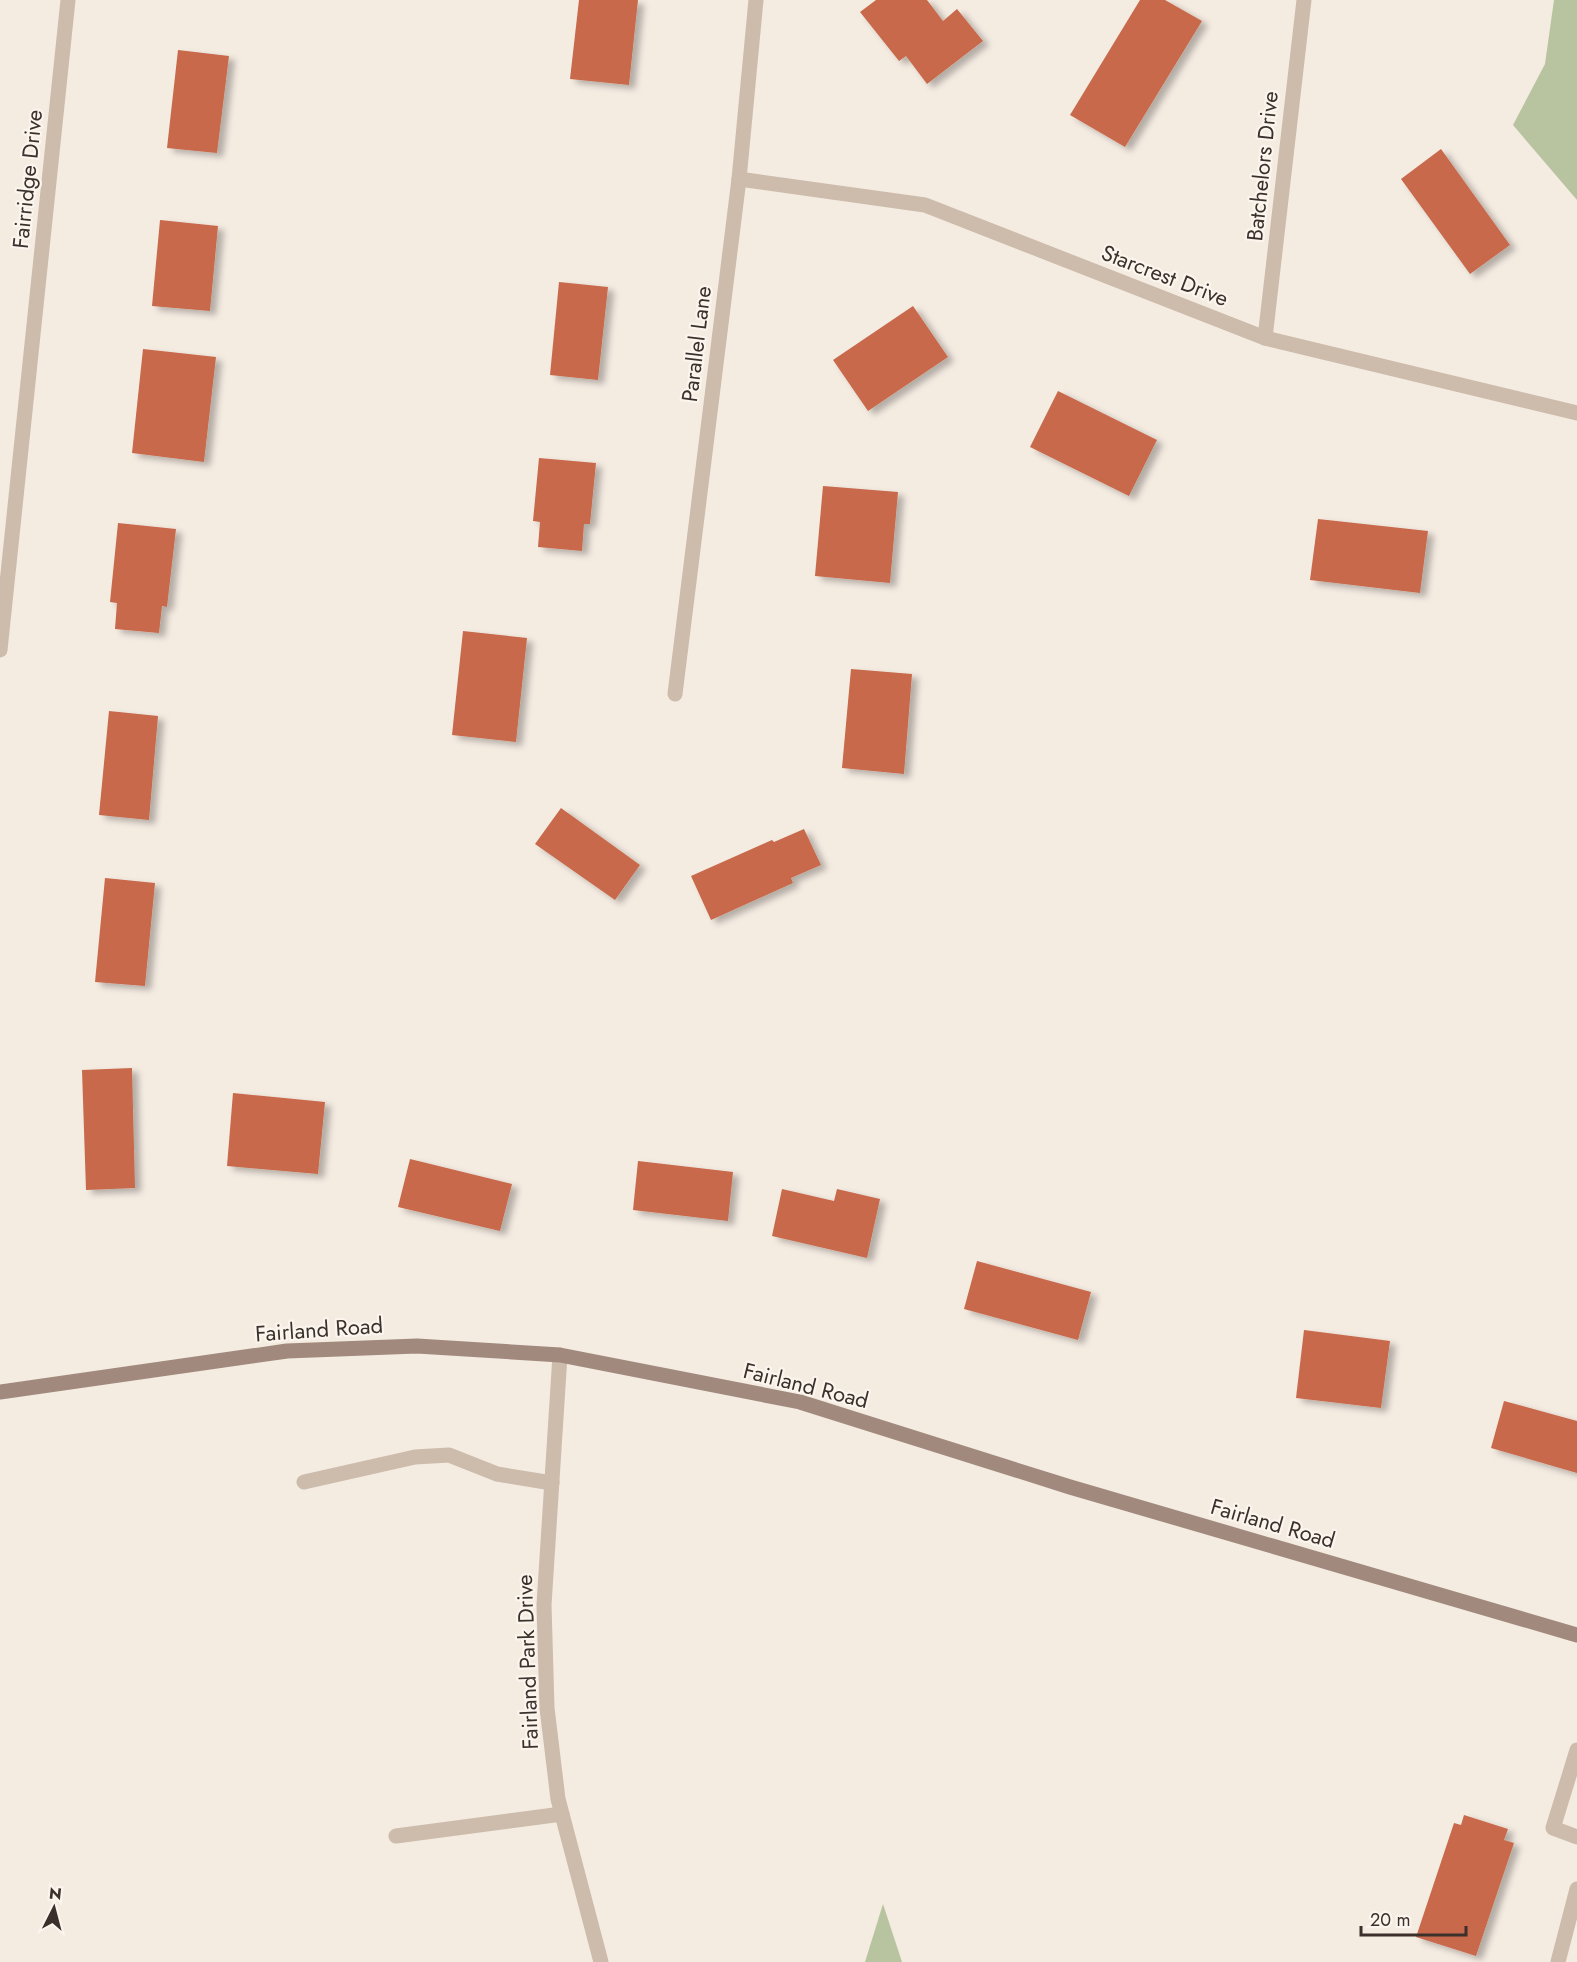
<svg xmlns="http://www.w3.org/2000/svg" width="1577" height="1962" font-family="Jost,sans-serif">
	<style>
		.green { fill: #b8c4a0 }
		.building { fill: #c8694b; filter: url(#shadow) }
		.lines { fill: none; stroke-linecap: round; stroke-linejoin: round }
		.service { stroke: #cdbbac; stroke-width: 15 }
		.minor { stroke: #cdbbac; stroke-width: 15 }
		.secondary { stroke: #a18a7d; stroke-width: 15 }
		.labels { text-anchor: middle; dominant-baseline: central; stroke-width: 4.5; stroke-linejoin: round; paint-order: stroke }
		.street-label { font-size: 22px; fill: #3b302b; stroke: #fbf5ee }
	</style>
	<defs>
		<filter id="shadow"><feDropShadow dx="6" dy="4" stdDeviation="3" flood-color="#0004"/></filter>
	</defs>
	<rect width="100%" height="100%" fill="#f4ebe1"/>
	<g class="green">
		<polygon points="1554,0 1577,0 1577,200 1513,125 1545,64"/>
		<polygon points="883,1904 902,1962 865,1962"/>
	</g>
	<g class="building">
		<polygon points="579,0 638,0 629,85 570,79"/>
		<polygon points="876,0 927,0 943,21 957,9 983,41 927,84 906,56 899,61 860,12"/>
		<polygon points="1140,0 1165,0 1202,21 1125,147 1070,115"/>
		<polygon points="178,50 229,56 217,153 167,148"/>
		<polygon points="1441,149 1510,245 1470,274 1401,179"/>
		<polygon points="160,220 218,226 210,311 152,306"/>
		<polygon points="559,282 608,287 598,380 550,375"/>
		<polygon points="913,306 948,357 868,411 833,360"/>
		<polygon points="143,349 216,357 204,462 132,453"/>
		<polygon points="1058,391 1157,440 1129,496 1030,447"/>
		<polygon points="539,458 596,463 590,524 584,524 582,551 538,547 540,522 533,521"/>
		<polygon points="823,486 898,492 890,583 815,576"/>
		<polygon points="1318,519 1428,531 1420,593 1310,580"/>
		<polygon points="118,523 176,529 167,607 162,606 159,633 115,629 117,603 110,602"/>
		<polygon points="463,631 527,638 516,742 452,735"/>
		<polygon points="851,669 912,674 904,774 842,768"/>
		<polygon points="109,711 158,716 149,820 99,815"/>
		<polygon points="561,808 640,865 615,900 535,844"/>
		<polygon points="804,829 821,865 791,878 793,883 711,920 691,876 772,840 774,842"/>
		<polygon points="105,878 155,883 145,986 95,982"/>
		<polygon points="132,1068 135,1188 86,1190 82,1070"/>
		<polygon points="233,1093 325,1102 318,1174 227,1166"/>
		<polygon points="410,1159 512,1184 500,1231 398,1207"/>
		<polygon points="638,1161 733,1172 728,1221 633,1210"/>
		<polygon points="782,1189 834,1201 837,1189 880,1199 867,1258 772,1236"/>
		<polygon points="977,1261 1091,1292 1078,1340 964,1309"/>
		<polygon points="1304,1330 1390,1341 1381,1408 1296,1398"/>
		<polygon points="1504,1401 1577,1421 1577,1473 1491,1448"/>
		<polygon points="1464,1815 1508,1829 1504,1840 1514,1843 1476,1956 1416,1937 1454,1823 1461,1825"/>
	</g>
	<g class="lines">
		<g class="service">
			<polyline points="304,1482 415,1457 449,1455 497,1474 552,1483"/>
			<polyline points="1577,1750 1553,1828 1577,1837"/>
			<polyline points="396,1836 562,1814"/>
			<polyline points="1558,1962 1577,1889"/>
		</g>
		<g class="minor">
			<polyline points="739,179 925,205 1265,338 1577,413"/>
			<polyline points="1265,338 1304,0"/>
			<polyline points="0,650 68,0"/>
			<polyline points="675,694 739,179 756,0"/>
			<polyline points="560,1355 544,1605 547,1708 558,1799 601,1962"/>
		</g>
		<polyline class="secondary" points="0,1392 287,1351 417,1346 560,1355 800,1402 1070,1487 1577,1635"/>
	</g>
	<g class="labels">
		<g class="street-label">
			<text transform="translate(1262 166) rotate(-84)">Batchelors Drive</text>
			<text transform="translate(27 179) rotate(-84)">Fairridge Drive</text>
			<text transform="translate(1165 275) rotate(21)">Starcrest Drive</text>
			<text transform="translate(696 344) rotate(-83)">Parallel Lane</text>
			<text transform="translate(319 1329) rotate(-4)">Fairland Road</text>
			<text transform="translate(806 1385) rotate(14)">Fairland Road</text>
			<text transform="translate(1273 1523) rotate(16)">Fairland Road</text>
			<text transform="translate(527 1662) rotate(-92)">Fairland Park Drive</text>
		</g>
	</g>
	<g transform="translate(54 1908) rotate(6)" stroke="#fbf5ee" stroke-width="4.5" paint-order="stroke">
	<path d="M0-4.5L10 22L0 15L-10 22Z" fill="#3b302b"/>
	<text y="-9" font-size="16" font-weight="bold" text-anchor="middle" fill="#3b302b">N</text>
	</g>
	<path d="M1361 1926v9h105v-9" fill="none" stroke="#3b302b" stroke-width="3"/>
	<text x="1370" y="1926" font-size="18" fill="#3b302b" stroke="#fbf5ee" stroke-width="4.5" paint-order="stroke">20 m</text>
</svg>
